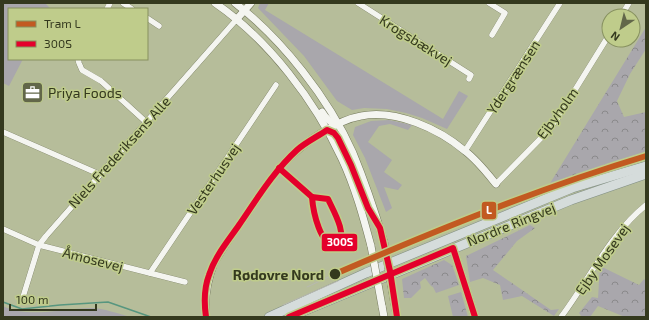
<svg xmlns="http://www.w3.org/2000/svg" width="649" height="320" font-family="'Exo 2',sans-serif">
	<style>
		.green { fill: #a9a7ac }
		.forest { fill: url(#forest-crowns) }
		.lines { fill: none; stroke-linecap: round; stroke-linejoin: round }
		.stream { stroke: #57967f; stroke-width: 1.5 }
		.minor-casing { stroke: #72775a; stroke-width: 6 }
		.tertiary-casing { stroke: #72775a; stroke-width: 8 }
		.primary-casing { stroke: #7f8d82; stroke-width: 10 }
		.minor { stroke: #f4f5f0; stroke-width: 5.5 }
		.tertiary { stroke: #f4f5f0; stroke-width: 7 }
		.primary { stroke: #d5dcdb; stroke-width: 9 }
		.tram { stroke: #b8b9b0; stroke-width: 1 }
		.tertiary-bridge-casing { stroke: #72775a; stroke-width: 8; stroke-linecap: butt }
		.tertiary-bridge { stroke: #f4f5f0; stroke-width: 7 }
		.bus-1-casing { stroke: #bfcc8b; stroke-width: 9 }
		.bus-1 { stroke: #e4002b; stroke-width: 6 }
		.tram-1-casing { stroke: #bfcc8b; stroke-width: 9 }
		.tram-1 { stroke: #c25a21; stroke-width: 6 }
		.stop-dot { fill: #34391e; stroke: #bfcc8b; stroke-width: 1.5 }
		.labels { text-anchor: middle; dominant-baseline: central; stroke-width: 3; stroke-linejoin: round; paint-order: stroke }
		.street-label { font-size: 14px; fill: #34391e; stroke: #bfcc8b }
		.poi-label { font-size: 14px; fill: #34391e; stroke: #bfcc8b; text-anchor: start }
		.stop-label { font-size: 14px; font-weight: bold; fill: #34391e; stroke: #bfcc8b; text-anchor: end }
		.line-badge { stroke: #bfcc8b; stroke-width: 1.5 }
		.badge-label { font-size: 11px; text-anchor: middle; font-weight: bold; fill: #fff }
	</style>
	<defs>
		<pattern id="forest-crowns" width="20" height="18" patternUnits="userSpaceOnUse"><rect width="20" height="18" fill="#a9a7ac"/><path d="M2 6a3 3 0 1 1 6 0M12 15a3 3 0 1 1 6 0" fill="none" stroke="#8a898b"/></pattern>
	</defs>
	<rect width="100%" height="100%" fill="#b6bd9a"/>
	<g class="green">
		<polygon points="3,3 45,3 51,9 9,9 9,59 23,59 9,86 3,83"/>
		<polygon points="260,3 269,3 265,10 443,119 459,91 468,96 447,129 422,118 406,113 387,109 364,108 352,110 337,101 304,56 258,8"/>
		<polygon points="389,120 412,125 408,130 390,124 379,126 368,142 392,160 384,172 402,185 398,190 384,187 392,208 386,212 365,158 353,135 355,127 371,121"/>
		<path d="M 3,306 C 28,319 64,308 91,308 C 104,308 118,314 131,317 L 3,317 Z"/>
	</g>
	<g class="forest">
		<polygon points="646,27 646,49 630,74 617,101 624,117 646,112 646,155 549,185"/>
		<polygon points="530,225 535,228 517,241 493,270 551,310 559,309 554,316 522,296 503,300 500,285 483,278 470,282 466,256"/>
		<polygon points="444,260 452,265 459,285 436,293 433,287 431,286 425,278 420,282 421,288 411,298 404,298 402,279"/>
		<polygon points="600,266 639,285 644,279 646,281 646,317 625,317 598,306 590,317 582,317 579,313 592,297 598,298"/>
		<polygon points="461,292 468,317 453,317 448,296"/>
	</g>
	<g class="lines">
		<polyline class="stream" points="3,302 22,309 60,305 108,302 151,317"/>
		<defs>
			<g id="minor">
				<polyline points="123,3 132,9"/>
				<polyline points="358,3 471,75 469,79"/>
				<polyline points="489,3 505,13 492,35"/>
				<polyline points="107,9 110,3"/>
				<polyline points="621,16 629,3"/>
				<polyline points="147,18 159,26"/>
				<polyline points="78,59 79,63 82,70 101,81 146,122"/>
				<polyline points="3,132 99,174"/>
				<polyline points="465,151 560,3"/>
				<polyline points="496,184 544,135 557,119 609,35"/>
				<polyline points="3,229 39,245 185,282"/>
				<polyline points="150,273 276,85"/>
				<polyline points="23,297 39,245 46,236 236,20"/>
				<path d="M 561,317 C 589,280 609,235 646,205"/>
			</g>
			<g id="tertiary">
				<path d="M 215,3 C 269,40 315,101 342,159 C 355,187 363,216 371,246"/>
				<path d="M 235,3 C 282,39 329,99 353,153 C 365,182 375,212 384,242"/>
				<polyline points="236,20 251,3"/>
				<path d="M 322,112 C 326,119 330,123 338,125"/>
				<path d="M 328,131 C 335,134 338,138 342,146 L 373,215"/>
				<polyline points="453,248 475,317"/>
				<polyline points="394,301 397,317"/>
				<polyline points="382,306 384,317"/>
				<path d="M 206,317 C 204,298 207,281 214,263 C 225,244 238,227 250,209 C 261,193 272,175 286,161 C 303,143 337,120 361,116 C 396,109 439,129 465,151 C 477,160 487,173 496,184"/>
			</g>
			<g id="primary">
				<polyline points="269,317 366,273 572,188 646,166"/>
				<polyline points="289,317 571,200 646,174"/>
			</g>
		</defs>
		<use href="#minor" class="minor-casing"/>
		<use href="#tertiary" class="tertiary-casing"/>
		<use href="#primary" class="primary-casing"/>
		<use href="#minor" class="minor"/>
		<use href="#tertiary" class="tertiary"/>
		<use href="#primary" class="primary"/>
		<g class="tram">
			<polyline points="307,287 335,274"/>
			<polyline points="283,305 338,281"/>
		</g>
		<defs>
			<g id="tertiary-bridge">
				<polyline points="384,242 394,301"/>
				<polyline points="371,246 382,306"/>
			</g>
		</defs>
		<use href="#tertiary-bridge" class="tertiary-bridge-casing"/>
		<use href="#tertiary-bridge" class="tertiary-bridge"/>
		<defs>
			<g id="bus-1">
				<polyline points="279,168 312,197"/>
				<path d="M 312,197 L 328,199 C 333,210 348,235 338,245 C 320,249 313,210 312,197 Z"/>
				<path d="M 206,317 C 204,303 204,288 209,275 C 215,256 228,241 239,225 C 257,199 273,172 297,150 C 306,142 317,137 327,130 L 334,133 L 338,138 L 351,165 L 368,208 L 380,228 L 390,271 L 397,317"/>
				<polyline points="289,317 453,248 475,317"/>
			</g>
		</defs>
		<use href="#bus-1" class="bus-1-casing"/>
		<use href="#bus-1" class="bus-1"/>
		<defs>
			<path id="tram-1" d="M 335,274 C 437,230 540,188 646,156"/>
		</defs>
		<use href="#tram-1" class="tram-1-casing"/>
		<use href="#tram-1" class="tram-1"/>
	</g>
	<defs>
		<symbol id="office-square" viewBox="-11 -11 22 22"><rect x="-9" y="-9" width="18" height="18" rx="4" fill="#626749" stroke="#bfcc8b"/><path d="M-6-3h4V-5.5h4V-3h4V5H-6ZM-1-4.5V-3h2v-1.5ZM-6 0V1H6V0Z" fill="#fff"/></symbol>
	</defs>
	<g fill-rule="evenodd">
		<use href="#office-square" x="20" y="80" width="25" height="25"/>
	</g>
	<circle class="stop-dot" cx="335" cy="274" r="6"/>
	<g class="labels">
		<g class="street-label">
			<text transform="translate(416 40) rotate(32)">Krogsbækvej</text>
			<text transform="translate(513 77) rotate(-57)">Ydergrænsen</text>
			<text transform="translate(557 113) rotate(-54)">Ejbyholm</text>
			<text transform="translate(119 152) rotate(-48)">Niels Frederiksens Alle</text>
			<text transform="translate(213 179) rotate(-56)">Vesterhusvej</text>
			<text transform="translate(511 224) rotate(-22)">Nordre Ringvej</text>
			<text transform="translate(93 259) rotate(14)">Åmosevej</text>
			<text transform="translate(602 259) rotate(-55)">Ejby Mosevej</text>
		</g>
		<g class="poi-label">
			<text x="48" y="92">Priya Foods</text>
		</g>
		<g class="stop-label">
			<text x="324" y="274">Rødovre Nord</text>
		</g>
	</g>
	<g class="line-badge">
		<rect x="481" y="201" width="16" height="19" rx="4" fill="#c25a21"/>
		<rect x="321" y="233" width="37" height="19" rx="4" fill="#e4002b"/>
	</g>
	<g class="badge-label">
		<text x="489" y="214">L</text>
		<text x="340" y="246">300S</text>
	</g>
	<rect width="649" height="320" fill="none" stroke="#34391e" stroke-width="8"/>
	<rect x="8" y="8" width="140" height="52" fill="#bfcc8b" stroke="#87915f"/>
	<rect x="16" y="21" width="20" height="6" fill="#c25a21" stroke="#87915f"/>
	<text x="44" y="28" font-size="12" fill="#34391e">Tram L</text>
	<rect x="16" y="41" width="20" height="6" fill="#e4002b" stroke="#87915f"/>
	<text x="44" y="48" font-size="12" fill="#34391e">300S</text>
	<g transform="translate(621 28) rotate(215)"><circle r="19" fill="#bfcc8b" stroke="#87915f"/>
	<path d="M0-3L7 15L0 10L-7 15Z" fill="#626749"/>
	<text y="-6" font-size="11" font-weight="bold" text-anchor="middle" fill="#34391e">N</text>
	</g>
	<path d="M10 304v6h86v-6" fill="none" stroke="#34391e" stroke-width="2"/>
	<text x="16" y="304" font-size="12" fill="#34391e" stroke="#bfcc8b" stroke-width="3" paint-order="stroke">100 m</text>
</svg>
